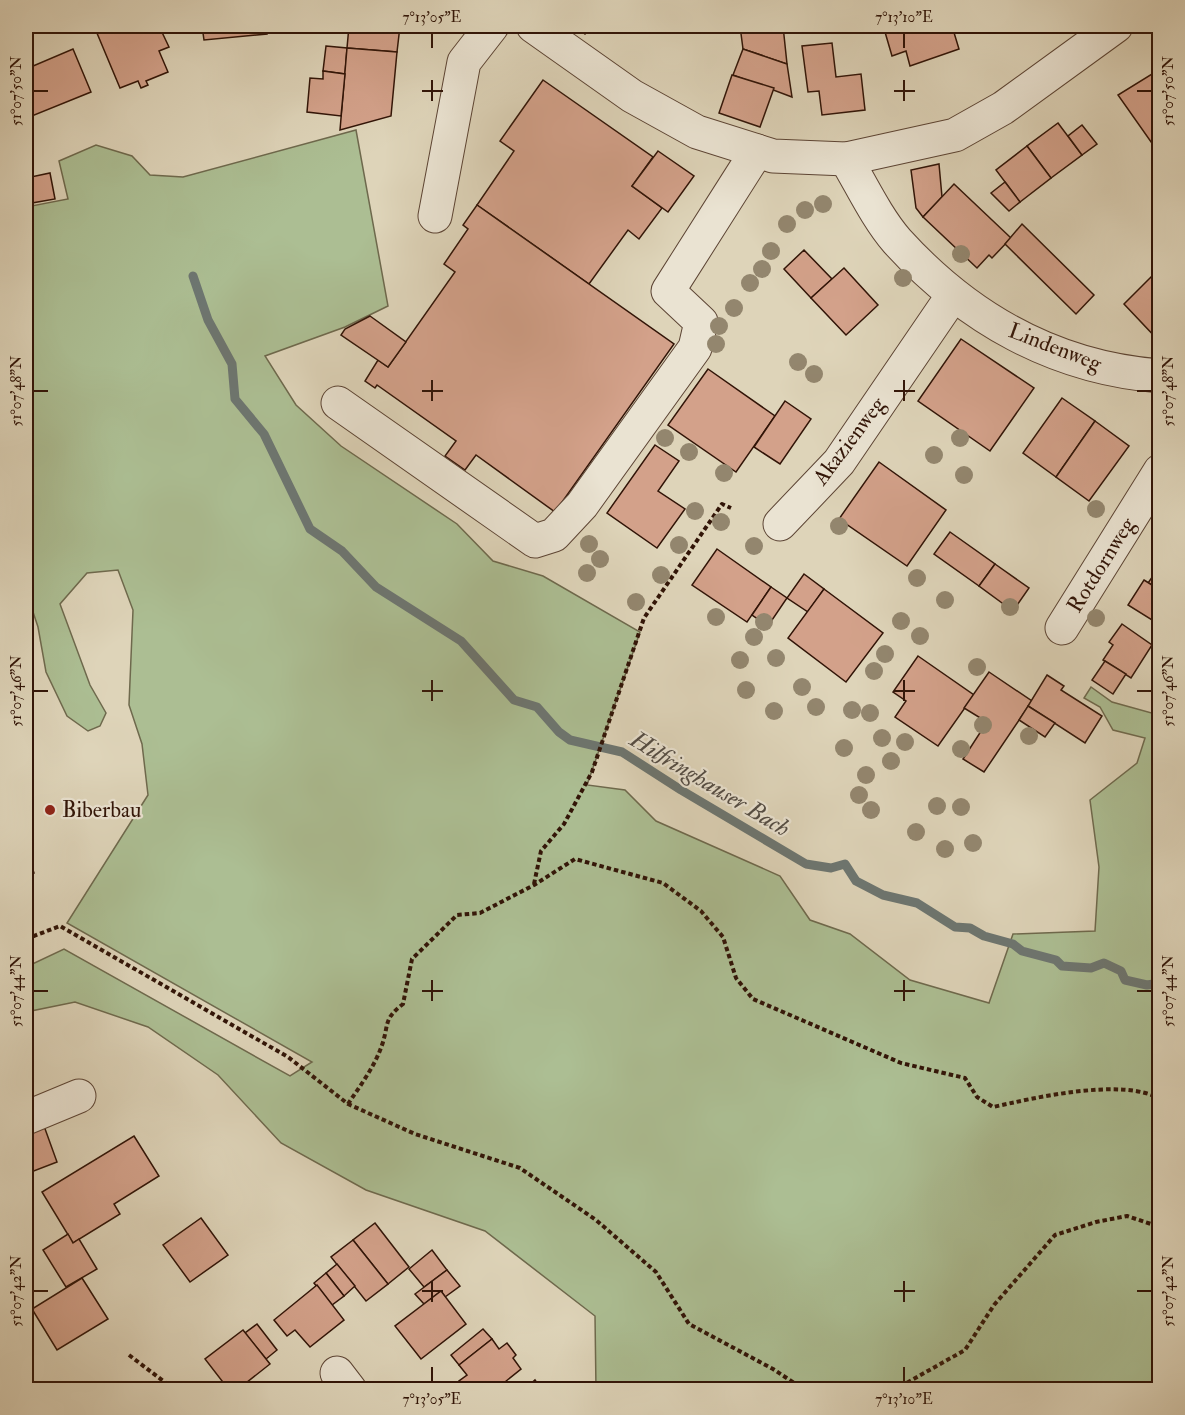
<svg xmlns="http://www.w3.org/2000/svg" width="1185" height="1415" font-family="'IM FELL Double Pica',serif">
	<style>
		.green { fill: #acbe93; stroke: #6e694d; stroke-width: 1.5 }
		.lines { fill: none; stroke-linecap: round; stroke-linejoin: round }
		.stream { stroke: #6d7671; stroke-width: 9 }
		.building { fill: #d3a18a; stroke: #311407; stroke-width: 1.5 }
		.minor-casing { stroke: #5c4434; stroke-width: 35 }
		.path { stroke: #311407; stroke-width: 4; stroke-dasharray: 4.5 3; stroke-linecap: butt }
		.minor { stroke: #eae3d2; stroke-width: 33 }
		.tree { fill: #93866e }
		.ticks { fill: none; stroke: #311407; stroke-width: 2 }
		.poi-dot { fill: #8f2418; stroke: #eae3d2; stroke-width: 2 }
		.labels { text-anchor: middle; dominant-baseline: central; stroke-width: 4.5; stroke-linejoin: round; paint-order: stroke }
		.street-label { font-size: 22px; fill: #311407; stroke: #eae3d2 }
		.poi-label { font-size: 22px; fill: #311407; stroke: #eae3d2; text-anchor: start }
		.water-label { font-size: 24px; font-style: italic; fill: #544d45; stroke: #eae3d2 }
		.neatline { fill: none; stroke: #311407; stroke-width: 2 }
		.ticks-label { font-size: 15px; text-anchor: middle; fill: #311407 }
	</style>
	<rect width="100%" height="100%" fill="#ded4b9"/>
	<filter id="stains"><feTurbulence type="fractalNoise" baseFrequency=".00333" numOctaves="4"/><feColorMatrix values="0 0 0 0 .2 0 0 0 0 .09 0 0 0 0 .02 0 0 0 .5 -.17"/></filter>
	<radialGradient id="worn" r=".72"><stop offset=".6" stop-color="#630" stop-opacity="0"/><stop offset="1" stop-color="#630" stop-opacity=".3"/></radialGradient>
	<polygon class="green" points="356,130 388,306 345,327 265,356 296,405 341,446 457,524 493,561 543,576 640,632 587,785 625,790 656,821 780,876 810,920 850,934 910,980 989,1003 1013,934 1095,931 1099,867 1090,800 1137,763 1145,738 1113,730 1100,707 1084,698 1091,687 1112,702 1159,715 1159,1389 596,1389 595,1316 485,1231 366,1190 281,1143 218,1075 148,1027 75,1002 26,1012 26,967 64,949 290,1076 312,1062 67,923 148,795 142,744 129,705 133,610 118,570 87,573 60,604 90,685 106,713 100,726 88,731 67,716 46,672 38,627 26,591 26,207 68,199 59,161 96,145 132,156 150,175 183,177"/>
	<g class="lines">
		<polyline class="stream" points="193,276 208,320 232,364 235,399 264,434 310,529 342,551 376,587 461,641 514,700 537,707 559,732 570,740 622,752 681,790 806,864 831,868 845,864 856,881 883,895 917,903 955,927 970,928 984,936 1013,944 1022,951 1056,960 1062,966 1091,968 1104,963 1121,971 1125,980 1147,985 1160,983"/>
	</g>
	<g class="building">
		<polygon points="94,26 159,26 169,47 159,51 168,72 146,81 148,85 141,88 138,81 120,88"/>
		<polygon points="202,26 270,26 266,26 267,34 204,40"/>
		<polygon points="349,26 400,26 397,52 347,48"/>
		<polygon points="574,26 592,26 585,34"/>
		<polygon points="740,26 783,26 787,64 743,49"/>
		<polygon points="888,26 952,26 959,49 910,66 906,51 892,56 885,32 890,31"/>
		<polygon points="832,43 836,77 861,74 865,110 822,115 819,91 808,92 802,46"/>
		<polygon points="326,46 347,48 345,74 323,71"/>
		<polygon points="347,48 397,52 391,116 340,130"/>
		<polygon points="73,49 91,92 27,118 26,69"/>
		<polygon points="743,49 787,64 792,97 733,75"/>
		<polygon points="1160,69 1160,146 1156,149 1118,95"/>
		<polygon points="323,71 345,74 341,116 307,112 310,78 323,79"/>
		<polygon points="732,75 774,88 760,127 719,113"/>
		<polygon points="543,80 653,157 632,186 662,208 639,239 628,230 589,284 477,205 514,151 500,141"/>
		<polygon points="1058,123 1082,155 1051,178 1027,146"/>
		<polygon points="1082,125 1097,144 1082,155 1068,136"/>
		<polygon points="1027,146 1051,178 1020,202 996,170"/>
		<polygon points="658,151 694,176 668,212 632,186"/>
		<polygon points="939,164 942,197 923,217 916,208 911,170"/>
		<polygon points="50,173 55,199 26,204 26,178"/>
		<polygon points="1005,182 1020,202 1009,211 991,193"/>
		<polygon points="954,184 1011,238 992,258 989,255 977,268 923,217"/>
		<polygon points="477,205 674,344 555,512 476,455 465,470 445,456 456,441 377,385 375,388 365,381 378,360 388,367 455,272 444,264 468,229 463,225"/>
		<polygon points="1022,224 1094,295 1076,314 1005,244"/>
		<polygon points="804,250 832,279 811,298 784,269"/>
		<polygon points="844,268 878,305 846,335 811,298"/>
		<polygon points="1151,277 1160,286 1160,342 1124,304"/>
		<polygon points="370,316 406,342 388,367 341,335 345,329"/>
		<polygon points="961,339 1034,388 990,451 918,401"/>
		<polygon points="708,369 775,416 736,472 668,425"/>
		<polygon points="1062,398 1095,421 1056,477 1023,453"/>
		<polygon points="785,401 811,419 780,464 754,447"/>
		<polygon points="1095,421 1129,446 1089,501 1056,477"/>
		<polygon points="655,445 679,461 658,491 685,509 657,548 607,513"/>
		<polygon points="879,462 946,510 907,566 839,519"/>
		<polygon points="950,532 995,564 979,586 934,554"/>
		<polygon points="717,549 771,587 747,622 692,585"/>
		<polygon points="995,564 1029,588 1013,611 979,586"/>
		<polygon points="1160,566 1160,590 1148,583"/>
		<polygon points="804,574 824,589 808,612 787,598"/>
		<polygon points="1144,580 1160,590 1160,625 1128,605"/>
		<polygon points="771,587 787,598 768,626 752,615"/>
		<polygon points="824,589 883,633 846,682 788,638"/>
		<polygon points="1122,624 1152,645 1131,678 1103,660 1113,645 1109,642"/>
		<polygon points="918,656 974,695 938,746 895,717 906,701 893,692"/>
		<polygon points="1105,661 1126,674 1113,694 1092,680"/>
		<polygon points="989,672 1032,701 984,772 963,759 987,722 964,708"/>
		<polygon points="1047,675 1064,686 1061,690 1102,716 1085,743 1028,706"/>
		<polygon points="1028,706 1055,723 1045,737 1019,720"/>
		<polygon points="26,849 34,873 26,876"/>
		<polygon points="44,1126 57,1162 26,1174 26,1133"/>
		<polygon points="134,1136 159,1176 114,1204 120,1214 73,1243 42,1192"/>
		<polygon points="201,1218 228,1255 190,1282 163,1245"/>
		<polygon points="375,1223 409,1267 388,1284 353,1240"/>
		<polygon points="68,1234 73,1243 79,1239 97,1269 66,1287 43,1250"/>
		<polygon points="353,1240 388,1284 366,1301 331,1257"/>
		<polygon points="432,1250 447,1270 424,1287 409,1269"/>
		<polygon points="337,1264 355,1286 344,1296 326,1273"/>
		<polygon points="447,1270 460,1286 445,1297 441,1291 424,1304 415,1294"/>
		<polygon points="326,1273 344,1296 332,1305 314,1283"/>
		<polygon points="82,1278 108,1319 57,1350 32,1309"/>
		<polygon points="317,1285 344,1320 310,1347 295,1330 287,1336 274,1320"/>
		<polygon points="441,1291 466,1324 421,1359 395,1326"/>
		<polygon points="257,1324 277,1350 266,1359 245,1333"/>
		<polygon points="483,1329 492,1339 459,1365 451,1355"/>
		<polygon points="243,1330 270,1364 237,1390 229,1390 205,1359"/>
		<polygon points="492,1339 499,1349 507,1343 516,1355 513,1358 521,1369 495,1390 466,1390 459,1381 467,1375 459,1365"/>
		<polygon points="535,1380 542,1390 524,1390"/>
	</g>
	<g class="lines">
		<defs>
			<g id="minor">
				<polyline points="533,26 632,96 697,132 773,156 846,159 955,135 1003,108 1116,26"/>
				<path d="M 846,159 C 862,186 877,218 897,241 C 967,318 1055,368 1160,376"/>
				<polyline points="435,216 464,62 492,26"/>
				<polyline points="338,403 535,541 554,535 582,505 695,348 701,322 668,291 757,151"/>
				<polyline points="780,524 839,462 953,295"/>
				<polyline points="1062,628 1160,471"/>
				<polyline points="26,1118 79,1096"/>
				<polyline points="337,1373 350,1390"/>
			</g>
		</defs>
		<use href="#minor" class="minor-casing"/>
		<g class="path">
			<polyline points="534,884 541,851 564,824 592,772 644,618 722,504 731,508"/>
			<polyline points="26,939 60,926 288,1057 348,1104 415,1134 520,1168 596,1220 656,1272 689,1324 773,1369 805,1390"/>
			<path d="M 348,1104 C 360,1086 375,1066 382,1045 C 389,1025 383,1019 403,1004 L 412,959 L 457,915 L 480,913 L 534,885 L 575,859 L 663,883 L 701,911 L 723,937 L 736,978 L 753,999 L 901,1063 L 965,1078 L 977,1097 L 993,1107 C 1034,1098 1123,1077 1160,1099"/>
			<polyline points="129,1355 175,1390"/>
			<polyline points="894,1390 965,1350 994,1305 1055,1235 1096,1222 1127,1216 1154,1225 1160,1255"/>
		</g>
		<use href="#minor" class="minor"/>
	</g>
	<g class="tree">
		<circle cx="823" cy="204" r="9"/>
		<circle cx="805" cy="210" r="9"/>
		<circle cx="787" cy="224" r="9"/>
		<circle cx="771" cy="251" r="9"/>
		<circle cx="961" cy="254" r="9"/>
		<circle cx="762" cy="269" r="9"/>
		<circle cx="903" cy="278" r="9"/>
		<circle cx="750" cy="283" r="9"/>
		<circle cx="734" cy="308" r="9"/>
		<circle cx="719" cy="326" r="9"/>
		<circle cx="716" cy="344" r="9"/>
		<circle cx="798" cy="362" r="9"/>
		<circle cx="814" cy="374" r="9"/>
		<circle cx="665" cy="438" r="9"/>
		<circle cx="960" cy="438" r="9"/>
		<circle cx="689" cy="452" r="9"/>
		<circle cx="934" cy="455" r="9"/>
		<circle cx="724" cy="473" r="9"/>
		<circle cx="964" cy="475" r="9"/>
		<circle cx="1096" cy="509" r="9"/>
		<circle cx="695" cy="511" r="9"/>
		<circle cx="721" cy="522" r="9"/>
		<circle cx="839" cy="526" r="9"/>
		<circle cx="589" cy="544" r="9"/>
		<circle cx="679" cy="545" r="9"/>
		<circle cx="754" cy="546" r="9"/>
		<circle cx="600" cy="559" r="9"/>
		<circle cx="587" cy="573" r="9"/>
		<circle cx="661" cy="575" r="9"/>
		<circle cx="917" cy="578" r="9"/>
		<circle cx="945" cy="600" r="9"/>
		<circle cx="636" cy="602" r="9"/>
		<circle cx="1010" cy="607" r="9"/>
		<circle cx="716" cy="617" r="9"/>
		<circle cx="1096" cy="618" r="9"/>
		<circle cx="901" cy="621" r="9"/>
		<circle cx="764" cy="622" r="9"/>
		<circle cx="920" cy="636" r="9"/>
		<circle cx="754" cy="637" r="9"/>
		<circle cx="885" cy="654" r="9"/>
		<circle cx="776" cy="658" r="9"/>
		<circle cx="740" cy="660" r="9"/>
		<circle cx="977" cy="667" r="9"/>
		<circle cx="874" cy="671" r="9"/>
		<circle cx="802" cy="687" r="9"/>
		<circle cx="746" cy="690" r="9"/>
		<circle cx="816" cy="707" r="9"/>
		<circle cx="852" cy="710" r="9"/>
		<circle cx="774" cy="711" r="9"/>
		<circle cx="870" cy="713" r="9"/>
		<circle cx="983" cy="725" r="9"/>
		<circle cx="1029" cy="736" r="9"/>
		<circle cx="882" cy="738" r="9"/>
		<circle cx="905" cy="742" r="9"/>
		<circle cx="844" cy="748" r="9"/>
		<circle cx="961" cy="749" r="9"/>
		<circle cx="891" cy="761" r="9"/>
		<circle cx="866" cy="775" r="9"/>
		<circle cx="859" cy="795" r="9"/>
		<circle cx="937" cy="806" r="9"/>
		<circle cx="961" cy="807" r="9"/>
		<circle cx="871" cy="810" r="9"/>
		<circle cx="916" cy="832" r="9"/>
		<circle cx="973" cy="843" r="9"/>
		<circle cx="945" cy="849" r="9"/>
	</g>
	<path class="ticks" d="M 432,33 L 432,48M 904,33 L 904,48M 432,80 L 432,101M 904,80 L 904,101M 33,91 L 48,91M 422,91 L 443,91M 894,91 L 915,91M 1137,91 L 1152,91M 432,380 L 432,401M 904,380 L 904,401M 33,391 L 48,391M 422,391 L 443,391M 894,391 L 915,391M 1137,391 L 1152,391M 432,680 L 432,701M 904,680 L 904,701M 33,691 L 48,691M 422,691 L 443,691M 894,691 L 915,691M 1137,691 L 1152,691M 432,980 L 432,1001M 904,980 L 904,1001M 33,991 L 48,991M 422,991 L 443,991M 894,991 L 915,991M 1137,991 L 1152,991M 432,1281 L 432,1302M 904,1281 L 904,1302M 33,1291 L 48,1291M 422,1291 L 443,1291M 894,1291 L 915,1291M 1137,1291 L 1152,1291M 432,1367 L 432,1382M 904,1367 L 904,1382"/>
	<circle class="poi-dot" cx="50" cy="810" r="6"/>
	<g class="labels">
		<g class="street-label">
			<text transform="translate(1055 347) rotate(21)">Lindenweg</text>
			<text transform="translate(849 441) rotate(-53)">Akazienweg</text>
			<text transform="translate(1101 565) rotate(-58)">Rotdornweg</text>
		</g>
		<g class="poi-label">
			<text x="62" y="810">Biberbau</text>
		</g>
		<g class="water-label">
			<text transform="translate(710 784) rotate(31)">Hilfringhauser Bach</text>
		</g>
	</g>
	<rect width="1185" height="1415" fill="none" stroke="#ded4b9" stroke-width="66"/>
	<rect x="33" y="33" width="1119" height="1349" class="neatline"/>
	<g class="ticks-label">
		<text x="432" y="22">7°13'05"E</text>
		<text x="904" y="22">7°13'10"E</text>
		<text transform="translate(16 91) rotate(-90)" y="5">51°07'50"N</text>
		<text transform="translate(1168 91) rotate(-90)" y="5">51°07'50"N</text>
		<text transform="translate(16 391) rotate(-90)" y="5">51°07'48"N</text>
		<text transform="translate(1168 391) rotate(-90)" y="5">51°07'48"N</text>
		<text transform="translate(16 691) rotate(-90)" y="5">51°07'46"N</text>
		<text transform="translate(1168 691) rotate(-90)" y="5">51°07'46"N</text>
		<text transform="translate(16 991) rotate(-90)" y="5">51°07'44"N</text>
		<text transform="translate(1168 991) rotate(-90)" y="5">51°07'44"N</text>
		<text transform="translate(16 1291) rotate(-90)" y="5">51°07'42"N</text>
		<text transform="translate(1168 1291) rotate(-90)" y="5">51°07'42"N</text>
		<text x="432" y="1404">7°13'05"E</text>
		<text x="904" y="1404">7°13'10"E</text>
	</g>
	<rect width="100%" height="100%" filter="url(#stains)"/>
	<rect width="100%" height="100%" fill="url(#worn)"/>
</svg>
